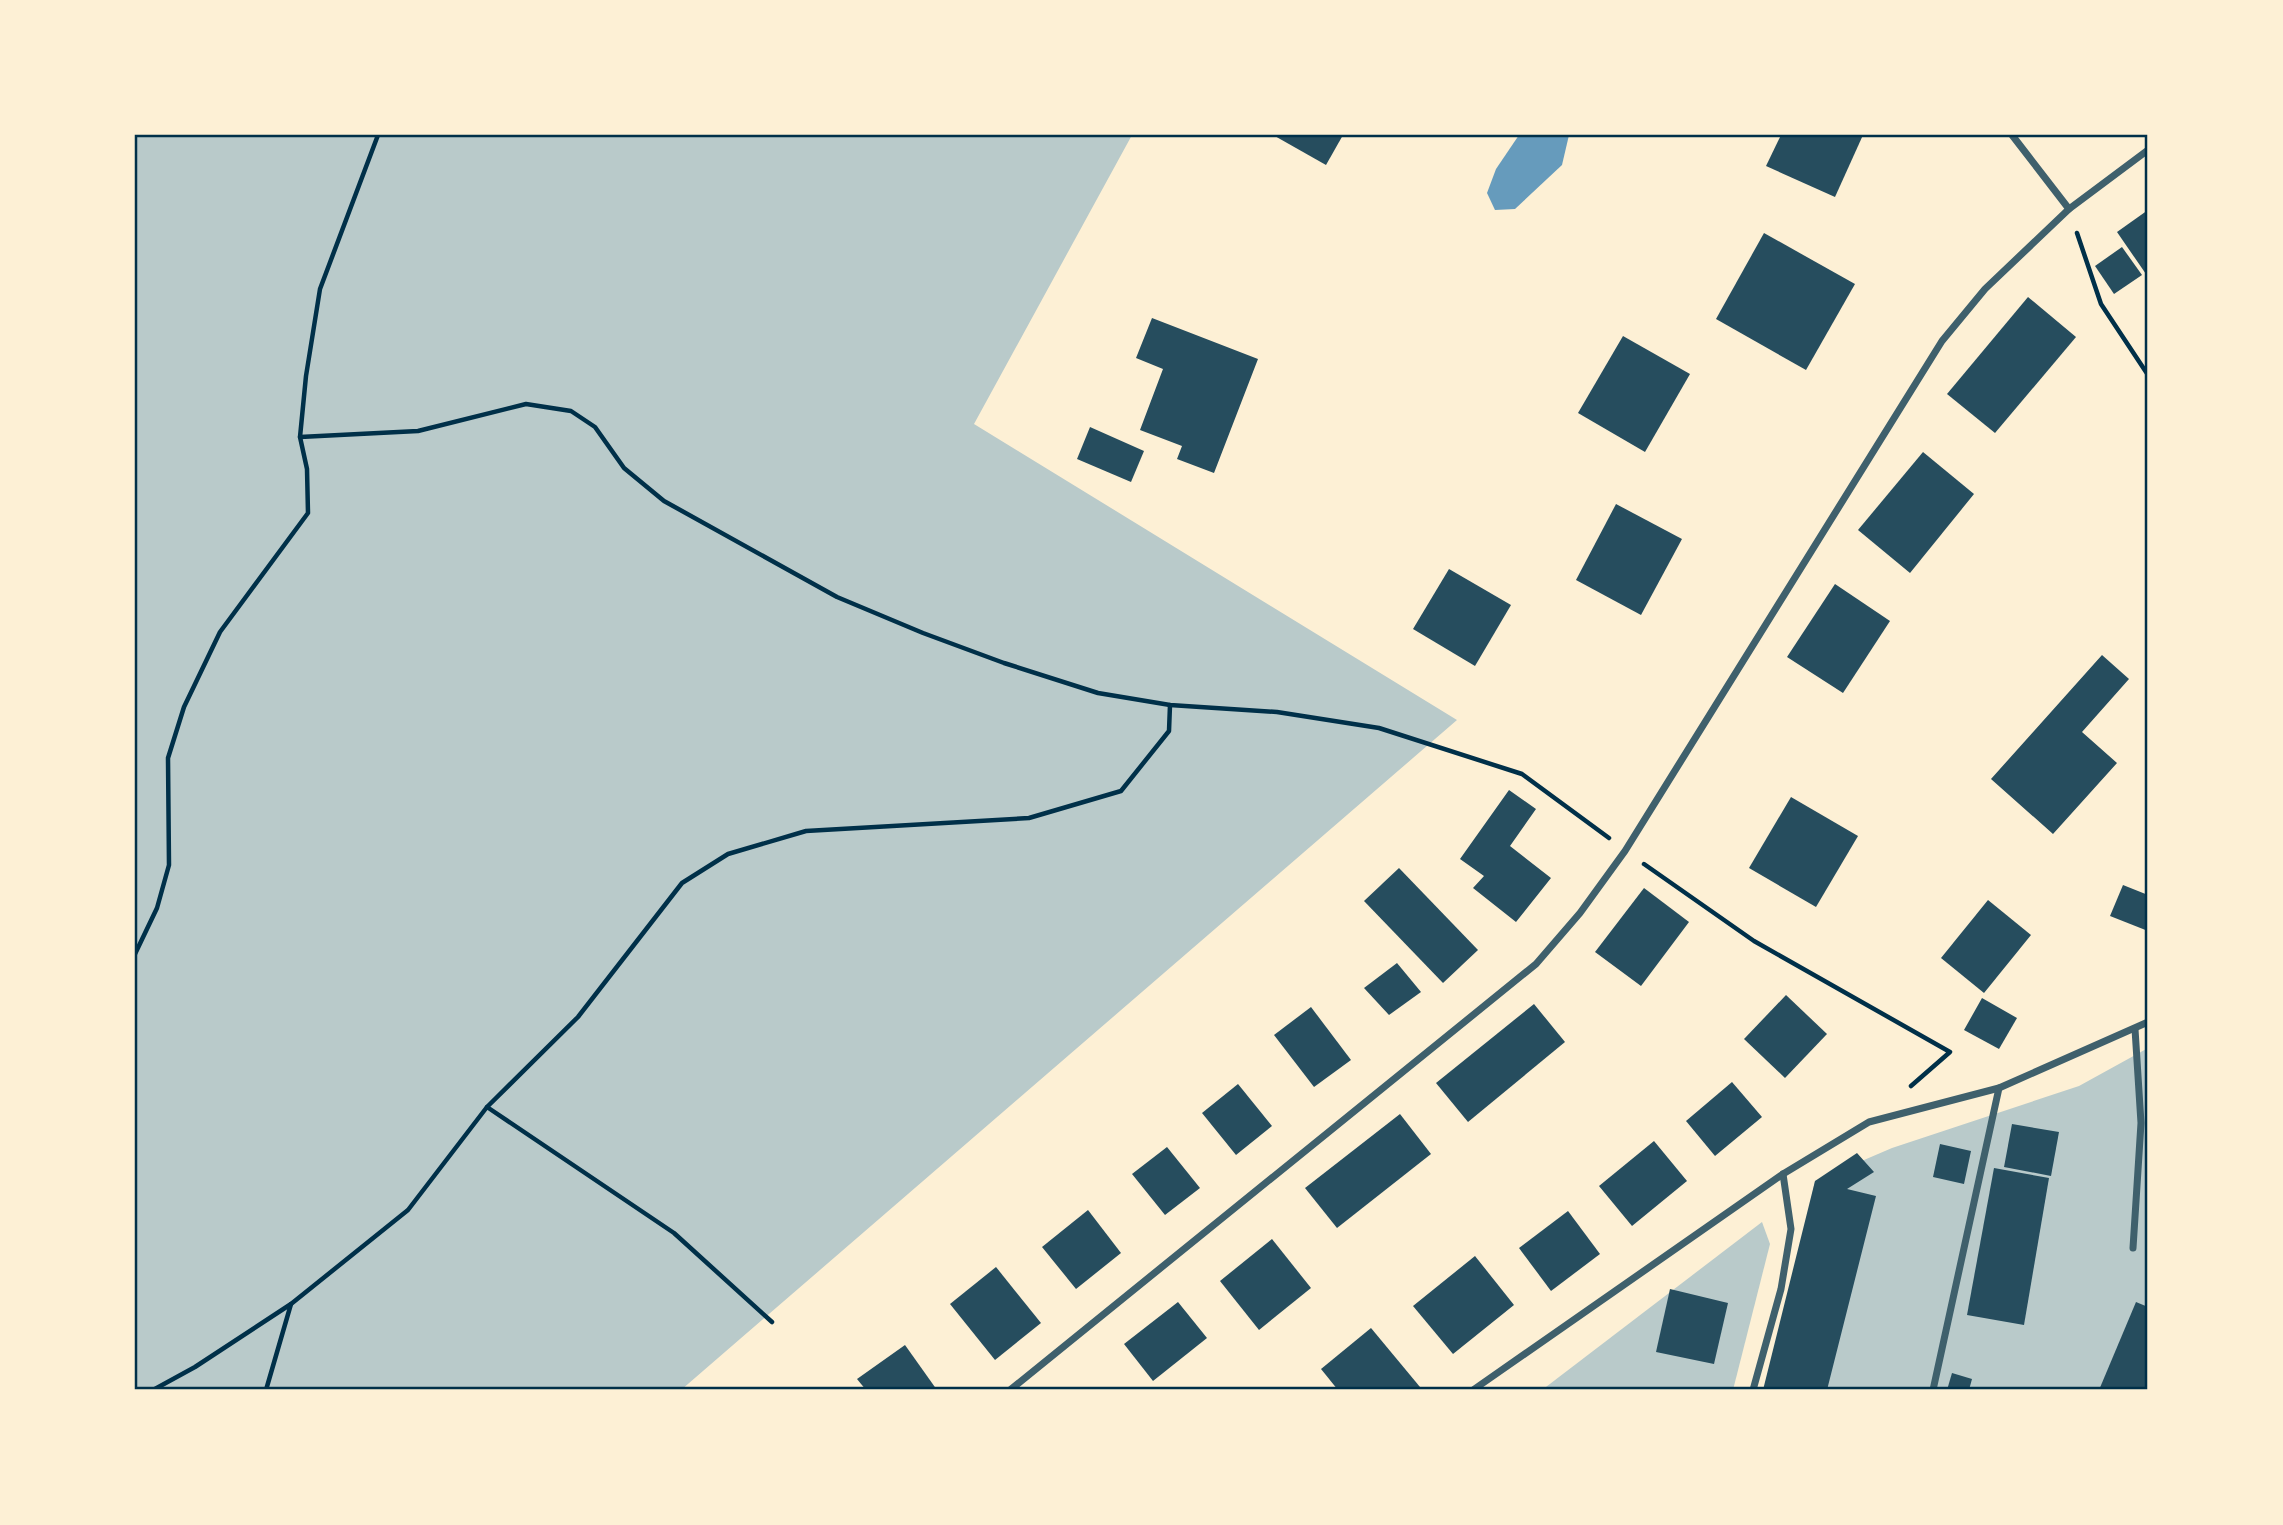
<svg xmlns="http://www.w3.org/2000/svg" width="2283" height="1525" font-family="Ubuntu,sans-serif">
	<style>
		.green { fill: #b9caca }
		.water { fill: #669bbc }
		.building { fill: #264d5e }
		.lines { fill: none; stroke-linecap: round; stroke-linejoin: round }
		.path { stroke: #003049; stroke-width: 4.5 }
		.minor { stroke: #3f606c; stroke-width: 7 }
		.neatline { fill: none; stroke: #003049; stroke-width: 2.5 }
	</style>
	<rect width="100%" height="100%" fill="#fdf0d5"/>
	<g class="green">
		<polygon points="135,135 1132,135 974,424 1457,720 681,1390 135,1390"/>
		<polygon points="2148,1048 2148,1390 1772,1390 1815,1181 1892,1148 2079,1086"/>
		<polygon points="1762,1222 1770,1244 1733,1390 1542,1390"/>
	</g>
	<polygon class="water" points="1519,135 1569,135 1562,165 1515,209 1495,210 1487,193 1496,169"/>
	<g class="building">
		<polygon points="1273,135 1343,135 1326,165"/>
		<polygon points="1781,135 1863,135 1835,197 1766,166"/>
		<polygon points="2148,210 2148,277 2117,232"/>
		<polygon points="1764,233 1855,284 1806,370 1716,319"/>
		<polygon points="2122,247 2142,275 2114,294 2095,266"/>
		<polygon points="2028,297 2076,337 1995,433 1947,394"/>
		<polygon points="1152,318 1258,359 1214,473 1177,459 1182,446 1140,430 1163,369 1136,358"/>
		<polygon points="1623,336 1690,374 1645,452 1578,413"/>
		<polygon points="1090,427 1144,451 1131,482 1077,459"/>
		<polygon points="1923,452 1974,494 1910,573 1858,530"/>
		<polygon points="1616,504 1682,539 1641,615 1576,580"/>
		<polygon points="1449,569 1511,605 1475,666 1413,629"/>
		<polygon points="1835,584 1890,621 1843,693 1787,657"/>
		<polygon points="2102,655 2129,679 2082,732 2117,763 2053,834 1991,779"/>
		<polygon points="1509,790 1536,809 1510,846 1551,878 1516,922 1473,888 1484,876 1460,859"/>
		<polygon points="1791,797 1858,836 1816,907 1749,868"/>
		<polygon points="1399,868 1478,950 1443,983 1364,901"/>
		<polygon points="2123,885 2148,895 2148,931 2110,916"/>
		<polygon points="1644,888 1689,922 1641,986 1595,952"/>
		<polygon points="1988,900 2031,935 1984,993 1941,958"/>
		<polygon points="1397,963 1421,992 1389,1015 1364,988"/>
		<polygon points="1786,995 1827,1034 1785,1078 1744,1039"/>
		<polygon points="1982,998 2017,1018 1999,1049 1964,1030"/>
		<polygon points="1534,1004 1565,1042 1468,1122 1436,1083"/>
		<polygon points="1311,1007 1351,1060 1314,1087 1274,1035"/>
		<polygon points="1732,1082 1762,1117 1715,1156 1686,1121"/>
		<polygon points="1238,1084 1272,1126 1236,1155 1202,1113"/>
		<polygon points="1400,1114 1431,1154 1337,1228 1305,1188"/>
		<polygon points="2012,1124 2059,1132 2051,1176 2004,1167"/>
		<polygon points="1654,1141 1687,1181 1632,1226 1599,1186"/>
		<polygon points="1940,1144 1971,1151 1964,1184 1933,1177"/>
		<polygon points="1167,1147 1200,1188 1165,1215 1132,1174"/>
		<polygon points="1857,1153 1874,1172 1847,1189 1876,1196 1827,1390 1763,1390 1815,1181"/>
		<polygon points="1994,1168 2049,1178 2024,1325 1967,1315"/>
		<polygon points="1088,1210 1121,1253 1076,1289 1042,1247"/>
		<polygon points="1568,1211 1600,1254 1551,1291 1519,1248"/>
		<polygon points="1272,1239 1311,1288 1259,1330 1220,1281"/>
		<polygon points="1475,1256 1514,1305 1453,1354 1413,1306"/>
		<polygon points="996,1267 1041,1323 995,1360 950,1304"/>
		<polygon points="1670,1289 1728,1303 1714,1364 1656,1352"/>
		<polygon points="1178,1302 1207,1338 1153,1381 1124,1344"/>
		<polygon points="2136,1302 2148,1307 2148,1390 2099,1390"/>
		<polygon points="1371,1328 1420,1387 1416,1390 1338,1390 1321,1369"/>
		<polygon points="905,1345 937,1390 866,1390 857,1379"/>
		<polygon points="1952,1373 1972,1379 1969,1390 1947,1390"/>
	</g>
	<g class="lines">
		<g class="path">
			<polyline points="2077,233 2101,304 2148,375"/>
			<polyline points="300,437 418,431 526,404 571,411 595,427 624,468 664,501 837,597 923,633 1004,663 1098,693 1170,705 1277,712 1379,728 1522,774 1609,838"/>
			<polyline points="1644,864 1754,941 1950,1052 1911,1086"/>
			<polyline points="135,954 157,908 169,865 168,758 184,707 220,632 308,513 307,469 300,437 306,376 320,289 378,135"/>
			<polyline points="487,1107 674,1233 772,1322"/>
			<polyline points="153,1390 195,1367 291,1304 408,1210 487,1107 578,1017 682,883 728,854 806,831 1029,818 1121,791 1169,731 1170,705"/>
			<polyline points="266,1390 291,1304"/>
		</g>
		<g class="minor">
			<polyline points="2012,135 2069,209"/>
			<polyline points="2133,1248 2141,1123 2135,1029"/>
			<polyline points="1010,1390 1536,964 1580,913 1625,851 1942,341 1985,289 2069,209 2148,150"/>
			<polyline points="1473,1390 1783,1174 1869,1122 1999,1088 2148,1022"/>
			<polyline points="1753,1390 1781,1289 1791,1229 1783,1174"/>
			<polyline points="1933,1390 1999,1088"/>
		</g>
	</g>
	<rect width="2283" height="1525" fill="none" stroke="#fdf0d5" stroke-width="273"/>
	<rect x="136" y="136" width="2010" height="1252" class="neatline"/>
</svg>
